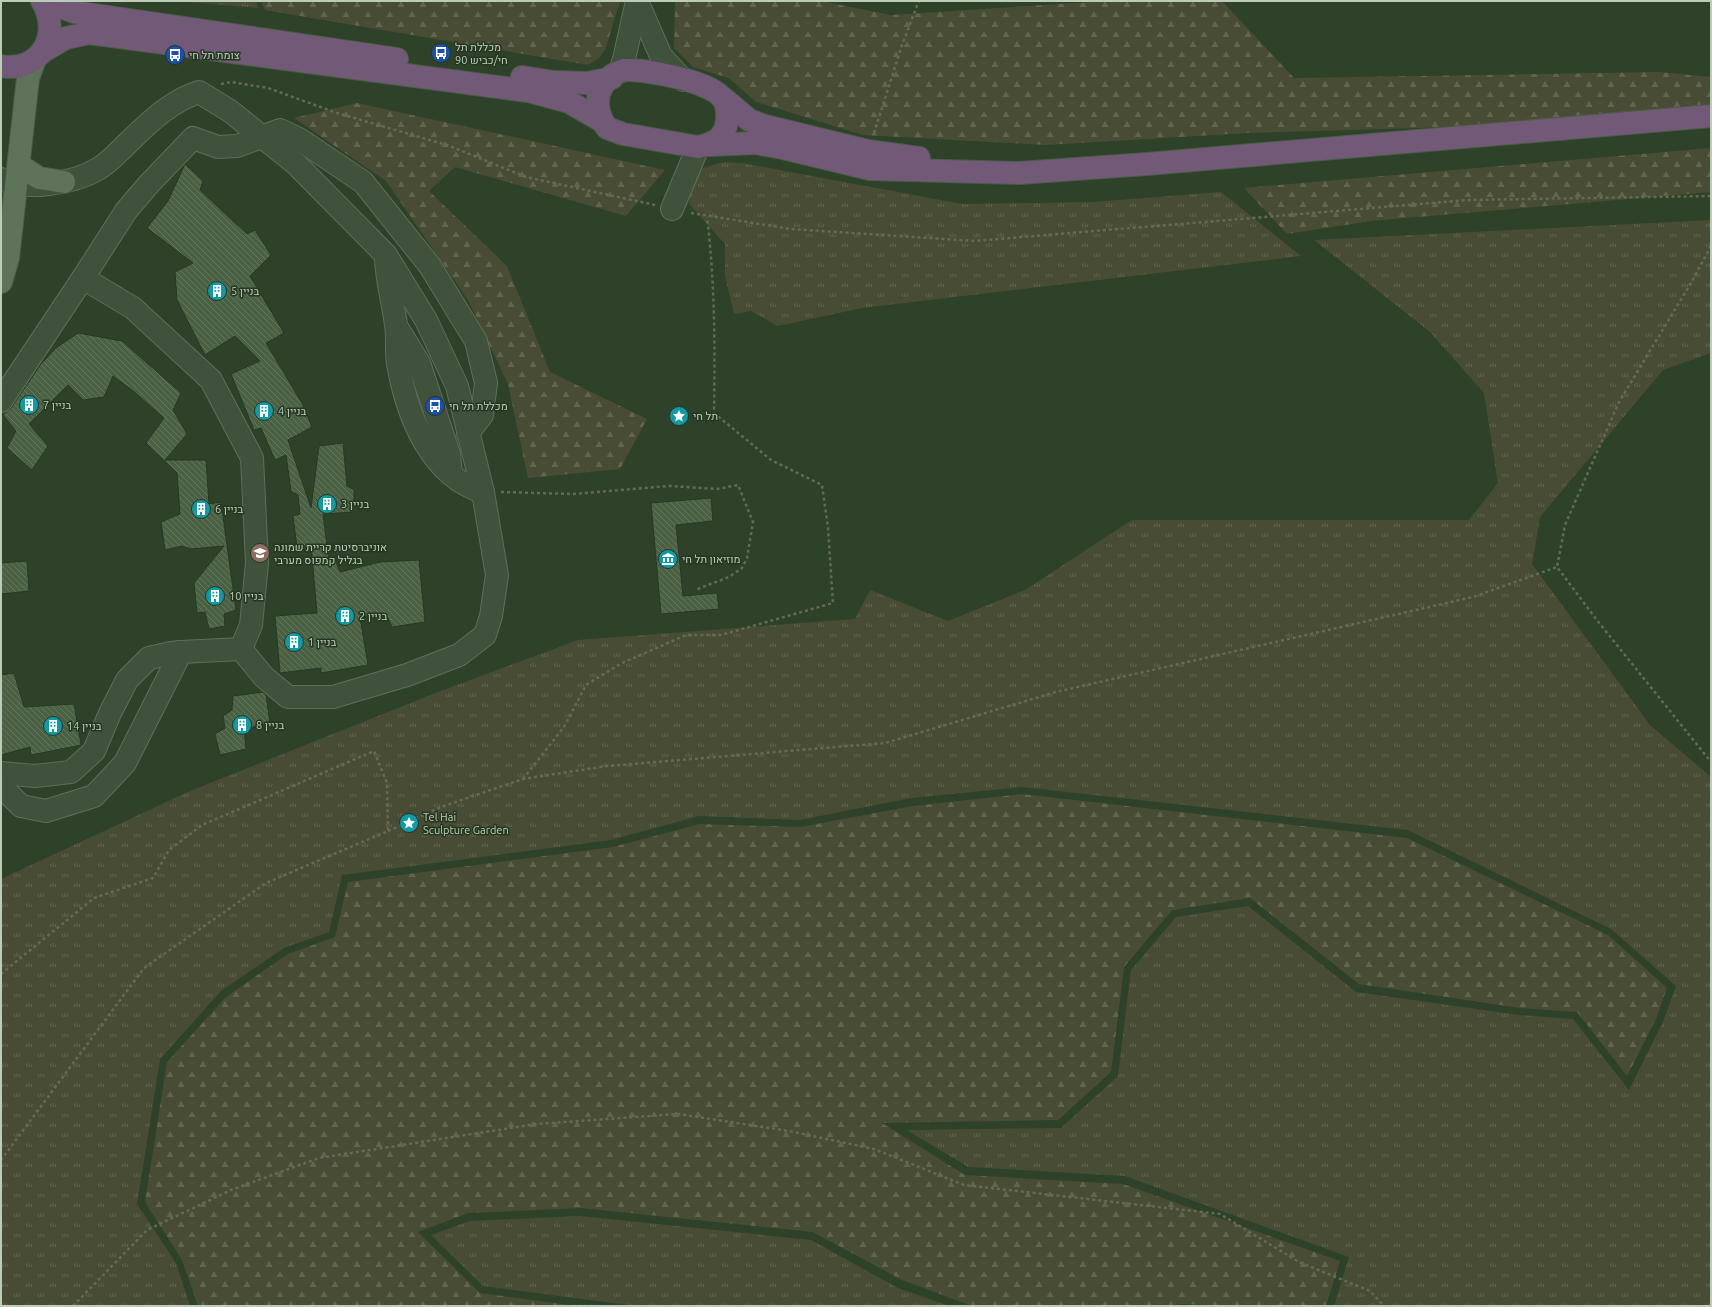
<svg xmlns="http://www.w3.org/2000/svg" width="1712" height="1307" font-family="Ubuntu,Heebo,sans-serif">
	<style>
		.grass { fill: url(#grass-tufts) }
		.forest { fill: url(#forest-firs) }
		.building { fill: url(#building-back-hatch); stroke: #273923 }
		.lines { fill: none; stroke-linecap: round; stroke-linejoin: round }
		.minor-casing { stroke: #5e6f5a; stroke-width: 24 }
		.major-casing { stroke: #4c5e49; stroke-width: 24 }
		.highway-casing { stroke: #4b5c47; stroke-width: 24 }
		.path { stroke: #636b54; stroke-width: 2.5; stroke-dasharray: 3 3; stroke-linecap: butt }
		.minor { stroke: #40523c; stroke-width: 22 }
		.major { stroke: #5f725a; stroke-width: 22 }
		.highway { stroke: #725977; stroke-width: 22 }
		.labels { text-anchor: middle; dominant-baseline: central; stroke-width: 3; stroke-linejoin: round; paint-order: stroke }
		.poi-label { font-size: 11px; fill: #bcccb9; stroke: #253721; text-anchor: start }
	</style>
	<defs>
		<pattern id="grass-tufts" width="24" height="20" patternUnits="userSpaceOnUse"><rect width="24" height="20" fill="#494c34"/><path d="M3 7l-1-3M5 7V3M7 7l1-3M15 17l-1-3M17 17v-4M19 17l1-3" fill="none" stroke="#61654f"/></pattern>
		<pattern id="forest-firs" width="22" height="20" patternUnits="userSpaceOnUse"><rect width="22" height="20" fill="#494c34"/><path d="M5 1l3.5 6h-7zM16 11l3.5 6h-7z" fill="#61654f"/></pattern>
		<pattern id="building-back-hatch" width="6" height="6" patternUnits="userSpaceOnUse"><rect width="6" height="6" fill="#4b6144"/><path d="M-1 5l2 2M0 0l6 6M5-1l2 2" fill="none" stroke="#63765d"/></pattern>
	</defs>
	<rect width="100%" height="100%" fill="#2d4228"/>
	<g class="grass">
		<polygon points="177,1 256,1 258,8"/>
		<polygon points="723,162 742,163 962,204 1093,202 1221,192 1301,256 862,308 778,326 751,311 734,314 725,276 725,244 689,204 691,172"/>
		<polygon points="1711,220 1711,353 1663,370 1540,517 1532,564 1650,725 1711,777 1711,1306 1334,1306 1349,1257 1125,1176 968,1167 907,1130 1061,1128 1118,1076 1131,970 1176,917 1248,906 1356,992 1519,1015 1573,1019 1629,1090 1663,1022 1676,986 1611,929 1408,830 1022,787 911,798 800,820 699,816 611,840 342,875 329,932 284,948 221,991 160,1059 137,1204 176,1263 190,1306 1,1306 1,879 190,791 438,692 578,640 855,619 870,590 948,621 1025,590 1132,520 1469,520 1498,483 1484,393 1430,332 1314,240"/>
		<polygon points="580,1216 811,1240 898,1288 949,1306 636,1306 483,1286 431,1235 470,1221"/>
	</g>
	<g class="forest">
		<polygon points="261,1 620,1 605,50 599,58 588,65 265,10"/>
		<polygon points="675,1 821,1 891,15 1106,1 1222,1 1294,78 1659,72 1711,77 1711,109 1488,126 1248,133 1046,145 863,135 756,102 729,78 693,67 674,48"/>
		<polygon points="357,103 665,170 626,216 455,167 429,191 507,266 550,372 647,419 620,469 528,478 508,384 468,300 386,181 294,118"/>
		<polygon points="1711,148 1711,192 1371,221 1287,234 1244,188"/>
		<polygon points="1022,794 1407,838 1608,935 1667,988 1656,1019 1627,1076 1577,1012 1520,1008 1359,984 1250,898 1172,910 1124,967 1111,1072 1058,1120 882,1123 965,1175 1123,1184 1340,1261 1326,1306 1226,1306 1184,1304 1164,1306 972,1306 902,1280 813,1232 581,1208 468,1213 418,1232 480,1293 577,1306 198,1306 182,1260 145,1202 167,1062 226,997 288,954 335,937 348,882 613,847 700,824 800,827 913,806"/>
	</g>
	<g class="building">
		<polygon points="185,164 203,181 200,190 247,234 255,230 271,255 250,276 284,333 266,343 303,405 312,427 288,440 311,508 319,446 343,443 347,486 354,490 354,512 323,514 329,562 335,560 340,572 380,562 419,560 425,622 392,627 386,614 360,617 368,665 321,673 321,668 280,673 275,616 317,613 311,545 297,547 293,516 300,514 298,495 291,491 286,455 275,460 261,428 254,430 231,374 260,361 235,336 205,355 177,300 175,272 193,263 147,228 168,201"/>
		<polygon points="78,333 122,341 181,393 173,410 187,434 165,460 206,460 209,504 221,502 236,610 224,614 225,626 209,629 205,612 197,613 194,583 224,546 191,549 182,546 165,550 161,522 180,514 177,473 146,443 164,418 132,390 113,376 104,397 83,400 68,385 29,424 48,446 32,470 7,448 16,431 3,415 11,408 41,364 56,348"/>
		<polygon points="711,498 713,521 676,525 683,596 717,593 719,609 661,614 651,503"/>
		<polygon points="27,561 29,591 1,594 1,563"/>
		<polygon points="14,673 24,707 74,704 81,745 31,755 30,747 1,755 1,675"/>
		<polygon points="263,692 266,695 270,723 244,729 246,749 220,755 215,734 225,728 223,716 232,710 233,696"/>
	</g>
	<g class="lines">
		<defs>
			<g id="minor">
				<polyline points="637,1 661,56 683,80"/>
				<polyline points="620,72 624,59 637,1"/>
				<path d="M 1,179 C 16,186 33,186 49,184 C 66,182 83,178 98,169 C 110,162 120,150 130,141 C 150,121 173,100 199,92 L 230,111 L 296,164 L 386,255 L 426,320 L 457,386 L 483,492 L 497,575 L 491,616 L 485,635 L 459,655 L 407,675 L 333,697 L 288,697 L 264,677 L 241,649"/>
				<polyline points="672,209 698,147"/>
				<path d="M 386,259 C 387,282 393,302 396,325 C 398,338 396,352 398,364 C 407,415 430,476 483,492"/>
				<polyline points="398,329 419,363 449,454 451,474"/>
				<polyline points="1,401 83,278 126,211 148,185 193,138 218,147 237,146 280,130 299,139 363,182 430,266 476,341 486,383 482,415 468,433"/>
				<polyline points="1,773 35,776 71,772 94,751 110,713 127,680 149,658 171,653 181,652"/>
				<polyline points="1,786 21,806 46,811 94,796 125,763 181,652 241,649 251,625 257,563 252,458 211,380 133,308 83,278"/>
			</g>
			<g id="major">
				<polyline points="19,165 39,178 64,182"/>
				<polyline points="1,282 8,258 28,78 35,59"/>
			</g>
			<g id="highway">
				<polyline points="46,1 74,12 397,59"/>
				<polyline points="42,52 66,38 89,33 528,91 569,102 602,121"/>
				<path d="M 1,66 C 41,73 62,34 42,1"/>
				<path d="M 624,70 C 644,69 712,81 723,99 C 728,106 728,118 726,126 C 722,140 712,144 698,147 L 623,134 L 607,128 C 591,106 596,79 624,70 Z"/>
				<polyline points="522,77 554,82 588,83 612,78"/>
				<polyline points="723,98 749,120 765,126 868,151 919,158"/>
				<polyline points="709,145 755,143 783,148 870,169 1019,173 1147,164 1711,116"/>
			</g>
		</defs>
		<use href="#minor" class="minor-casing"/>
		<use href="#major" class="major-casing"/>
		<use href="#highway" class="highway-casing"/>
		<g class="path">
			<polyline points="221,84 231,82 268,88 337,113 447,145 526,177 655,205"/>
			<polyline points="874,133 902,45 919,1"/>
			<polyline points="691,213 791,229 975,241 1468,200 1711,196"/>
			<polyline points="1711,246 1691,283 1619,402 1565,525 1557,567 1596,619 1711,762"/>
			<polyline points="501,492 574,494 670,486 717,489 738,485 753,522 747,558 742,568 729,577 695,590"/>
			<path d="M 523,779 L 564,727 L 586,685 L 620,664 L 686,635 L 721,635 L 833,603 L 828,528 L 822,485 L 771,460 L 714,413 C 715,347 715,282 707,217"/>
			<polyline points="388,831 441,807 523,779 607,766 885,743 1056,692 1473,597 1557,567"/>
			<polyline points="1,974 94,898 153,878 169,850 202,825 374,751 387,783 388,831 266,883 144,968 1,1160"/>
			<polyline points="73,1306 147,1230 231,1190 319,1158 536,1124 678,1114 789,1131 874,1149 964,1185 1220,1214 1299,1262 1370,1291 1384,1306"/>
			<polyline points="572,1306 593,1306"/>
		</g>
		<use href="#minor" class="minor"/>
		<use href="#major" class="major"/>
		<use href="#highway" class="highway"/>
	</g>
	<defs>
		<symbol id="bus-disc" viewBox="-11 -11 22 22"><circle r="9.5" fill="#1a4fb4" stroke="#253721"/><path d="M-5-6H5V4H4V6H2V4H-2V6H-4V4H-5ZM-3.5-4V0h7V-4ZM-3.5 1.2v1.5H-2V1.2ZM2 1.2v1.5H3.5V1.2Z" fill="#fff"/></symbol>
		<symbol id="building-disc" viewBox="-11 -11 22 22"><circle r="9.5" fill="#0f9aa8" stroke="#253721"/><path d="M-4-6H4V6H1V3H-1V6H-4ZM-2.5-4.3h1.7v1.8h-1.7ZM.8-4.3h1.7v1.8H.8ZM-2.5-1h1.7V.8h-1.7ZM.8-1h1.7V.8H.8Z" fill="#fff"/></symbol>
		<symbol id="sight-disc" viewBox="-11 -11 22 22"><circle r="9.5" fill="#0f9aa8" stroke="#253721"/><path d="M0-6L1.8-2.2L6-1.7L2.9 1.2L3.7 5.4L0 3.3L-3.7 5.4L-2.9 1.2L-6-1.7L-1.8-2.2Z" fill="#fff"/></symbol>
		<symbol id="university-disc" viewBox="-11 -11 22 22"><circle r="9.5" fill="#8d6e63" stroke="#253721"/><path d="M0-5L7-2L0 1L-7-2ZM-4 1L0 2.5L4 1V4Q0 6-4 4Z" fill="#fff"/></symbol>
		<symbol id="museum-disc" viewBox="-11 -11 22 22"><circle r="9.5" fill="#0f9aa8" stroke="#253721"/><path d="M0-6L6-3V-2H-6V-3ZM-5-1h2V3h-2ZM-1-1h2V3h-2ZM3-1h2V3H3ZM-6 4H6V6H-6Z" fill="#fff"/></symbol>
	</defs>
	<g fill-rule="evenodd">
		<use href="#bus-disc" x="430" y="42" width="22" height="22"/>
		<use href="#bus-disc" x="164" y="44" width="22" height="22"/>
		<use href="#building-disc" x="206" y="280" width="22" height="22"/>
		<use href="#building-disc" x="18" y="394" width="22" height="22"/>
		<use href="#bus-disc" x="424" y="395" width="22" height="22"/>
		<use href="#building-disc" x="253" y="400" width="22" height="22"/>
		<use href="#sight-disc" x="668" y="405" width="22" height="22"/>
		<use href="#building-disc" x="316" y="493" width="22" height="22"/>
		<use href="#building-disc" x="190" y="498" width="22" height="22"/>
		<use href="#university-disc" x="249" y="542" width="22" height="22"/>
		<use href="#museum-disc" x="657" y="548" width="22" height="22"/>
		<use href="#building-disc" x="204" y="585" width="22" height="22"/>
		<use href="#building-disc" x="334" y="605" width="22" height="22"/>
		<use href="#building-disc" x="283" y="631" width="22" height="22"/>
		<use href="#building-disc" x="231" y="714" width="22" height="22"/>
		<use href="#building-disc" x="42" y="715" width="22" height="22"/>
		<use href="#sight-disc" x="398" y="812" width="22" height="22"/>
	</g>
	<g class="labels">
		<g class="poi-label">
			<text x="455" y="47">מכללת תל<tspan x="455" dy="13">חי/כביש 90</tspan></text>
			<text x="189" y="55">צומת תל חי</text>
			<text x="231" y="291">בניין 5</text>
			<text x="43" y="405">בניין 7</text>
			<text x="449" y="406">מכללת תל חי</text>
			<text x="278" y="411">בניין 4</text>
			<text x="693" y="416">תל חי</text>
			<text x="341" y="504">בניין 3</text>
			<text x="215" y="509">בניין 6</text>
			<text x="274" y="547">אוניברסיטת קריית שמונה<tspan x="274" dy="13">בגליל קמפוס מערבי</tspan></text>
			<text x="682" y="559">מוזיאון תל חי</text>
			<text x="229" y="596">בניין 10</text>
			<text x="359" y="616">בניין 2</text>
			<text x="308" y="642">בניין 1</text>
			<text x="256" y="725">בניין 8</text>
			<text x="67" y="726">בניין 14</text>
			<text x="423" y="817">Tel Hai<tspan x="423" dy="13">Sculpture Garden</tspan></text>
		</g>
	</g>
	<rect width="1712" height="1307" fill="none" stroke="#bcccb9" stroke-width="4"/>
</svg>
